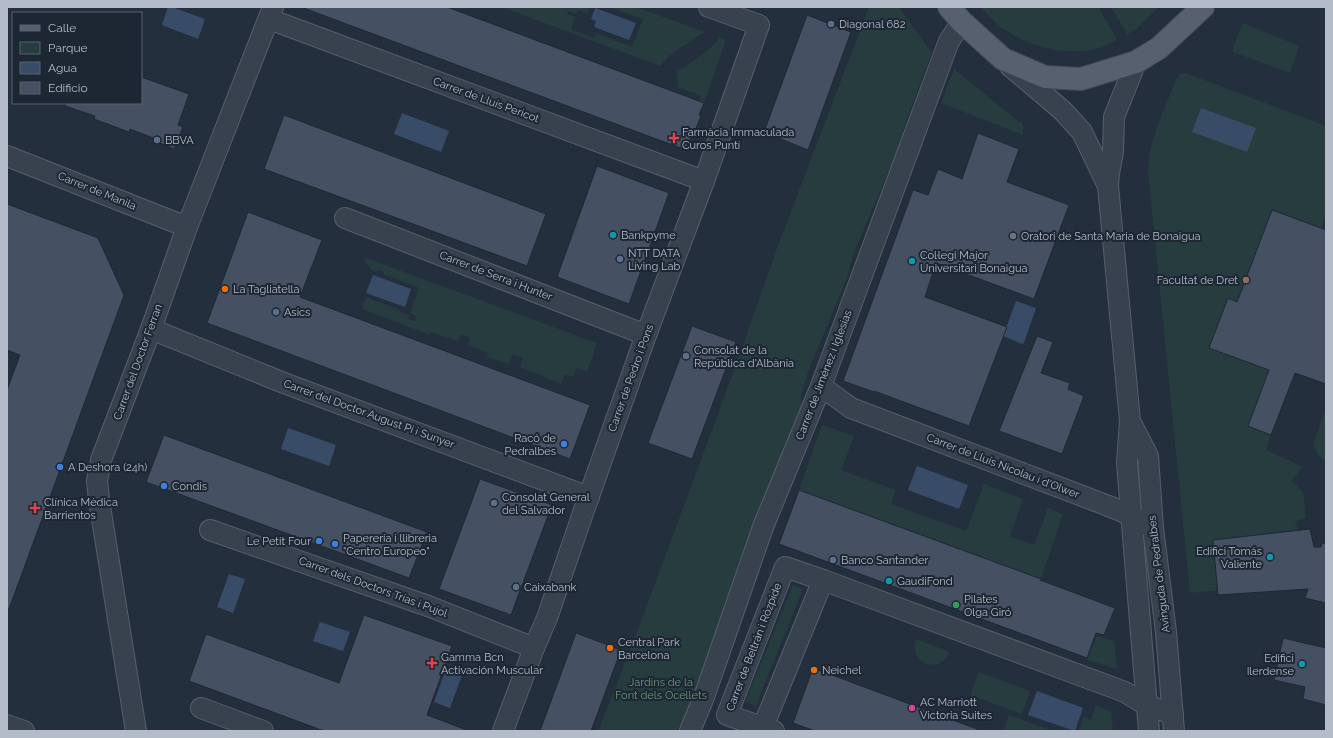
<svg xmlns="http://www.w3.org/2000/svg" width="1333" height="738" font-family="Raleway,sans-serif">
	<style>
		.green { fill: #263c3f }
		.water { fill: #394c67 }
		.building { fill: #455162; stroke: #1f2835 }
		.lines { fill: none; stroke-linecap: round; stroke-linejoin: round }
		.minor-casing { stroke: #565f6c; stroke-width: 22 }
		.major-casing { stroke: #414a57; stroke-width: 24 }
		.minor { stroke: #38414e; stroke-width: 20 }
		.major { stroke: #56606e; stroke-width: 22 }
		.service-dot { fill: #5c6f8a; stroke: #1d2633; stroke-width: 1.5 }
		.health-dot { fill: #e0444e; stroke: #1d2633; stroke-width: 1.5 }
		.culture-dot { fill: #0f9aa8; stroke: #1d2633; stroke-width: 1.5 }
		.worship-dot { fill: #6b7280; stroke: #1d2633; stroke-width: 1.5 }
		.education-dot { fill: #8d6e63; stroke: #1d2633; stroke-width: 1.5 }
		.food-dot { fill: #e8710a; stroke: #1d2633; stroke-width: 1.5 }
		.shop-dot { fill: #3f7fe0; stroke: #1d2633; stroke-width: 1.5 }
		.leisure-dot { fill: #2e9e5b; stroke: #1d2633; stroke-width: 1.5 }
		.hotel-dot { fill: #d1479c; stroke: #1d2633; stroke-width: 1.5 }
		.labels { text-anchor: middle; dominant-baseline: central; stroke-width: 4; stroke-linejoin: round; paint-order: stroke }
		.poi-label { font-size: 11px; fill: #b4bcc9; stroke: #1d2633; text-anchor: start }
		.street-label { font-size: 11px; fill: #b4bcc9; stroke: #1d2633 }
		.park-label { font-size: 11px; fill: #6b9a76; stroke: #1d2633 }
	</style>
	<rect width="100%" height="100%" fill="#242f3e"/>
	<g class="green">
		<path d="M 501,7 L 590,7 L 587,14 L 578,10 L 576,14 L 568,11 L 567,14 L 575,17 L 571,29 L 594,38 L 596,33 L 632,47 L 643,19 L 609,7 L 636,7 L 705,32 C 689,42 672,51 660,66 Z"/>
		<polygon points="869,7 899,7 932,53 906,121 898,149 853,255 848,275 808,372 801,397 802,432 690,731 598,731 639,627 732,376 776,251"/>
		<path d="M 981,7 L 1098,7 L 1117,39 C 1112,42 1108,45 1103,47 C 1062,61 1006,41 981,7 Z"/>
		<polygon points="1111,7 1159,7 1135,30 1127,34"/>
		<polygon points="1243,23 1299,46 1290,73 1233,52 1233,48"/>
		<polygon points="719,38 726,40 704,103 699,101 701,96 678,87 677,72 703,54 715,44"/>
		<polygon points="954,69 1023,125 1023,135 941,103"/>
		<path d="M 1186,73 L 1326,126 L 1326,215 L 1320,233 L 1272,210 L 1237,302 L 1228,299 L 1209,347 L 1269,370 L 1248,426 L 1271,435 L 1266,450 L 1303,467 L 1291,481 L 1303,492 L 1306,518 L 1295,521 L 1298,530 L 1213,540 L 1218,590 L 1190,593 L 1148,171 C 1148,142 1166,106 1176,79 L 1180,74 Z"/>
		<polygon points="366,258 597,343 587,372 576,368 573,377 565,374 561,384 520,367 523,358 513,354 509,364 487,357 488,353 468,345 470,338 461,334 458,341 431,332 430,335 362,309 366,297 400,310 400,312 409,315 408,319 415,321 416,316 410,313 419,288 383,274 384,272 378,270 377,272 372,270 364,261"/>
		<polygon points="1326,408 1326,461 1318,455 1313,445"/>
		<polygon points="822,425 854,436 841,470 896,490 891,504 966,531 984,484 1023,499 1010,536 1034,545 1048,508 1063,514 1041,579 799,490"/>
		<polygon points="793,585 803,589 756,706 745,702"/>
		<polygon points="1097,636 1114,641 1117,669 1087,660"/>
		<path d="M 916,639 L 950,652 C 939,676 907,663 916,639 Z"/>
		<polygon points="979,672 1030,691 1022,714 970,695"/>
		<polygon points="1096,705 1111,712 1113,731 1079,731 1084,717 1091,720"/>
		<polygon points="1009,715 1053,731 1007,731 1004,730"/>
	</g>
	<g class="water">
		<polygon points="168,7 172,7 205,19 198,39 162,25"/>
		<polygon points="595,8 636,23 629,40 594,27 596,21 591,19"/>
		<polygon points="1201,108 1256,128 1247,152 1192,132"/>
		<polygon points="402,113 449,131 441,152 394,134"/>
		<polygon points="373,275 411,289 405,307 366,293"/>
		<polygon points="1016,301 1036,308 1024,343 1022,344 1003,336"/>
		<polygon points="288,428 336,445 329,466 281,449"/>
		<polygon points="917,466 968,485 959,509 908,490"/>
		<polygon points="229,574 245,579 233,613 217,607"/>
		<polygon points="320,622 350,632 343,651 313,641"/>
		<polygon points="446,669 462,675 450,708 434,702"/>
		<polygon points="1037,691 1083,708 1075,731 1028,715"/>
	</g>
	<g class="building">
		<polygon points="307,7 447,7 704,103 699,115 701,116 692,138 691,137 686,150 306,9"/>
		<polygon points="807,15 851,32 808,150 764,132"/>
		<polygon points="141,77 189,94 178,125 183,127 174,149 160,143 161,141 130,129 129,132 94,119 95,116 65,106 66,103 141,103"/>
		<polygon points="284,115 546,214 527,266 264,169"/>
		<polygon points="978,133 1019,149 1007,182 1069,205 1034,299 936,263 925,297 1007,327 969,426 874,391 874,392 843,381 913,190 928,195 938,169 962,179"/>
		<polygon points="597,166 669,193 629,304 557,277"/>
		<polygon points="7,204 98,238 124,295 9,609 7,609 7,390 20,355 7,350"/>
		<polygon points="1272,210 1326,230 1326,384 1295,373 1271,435 1248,426 1269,370 1209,348 1228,298 1237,302"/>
		<polygon points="248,212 322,240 300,297 590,405 570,459 207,323"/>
		<polygon points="692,326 736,342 692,459 648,443"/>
		<polygon points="1037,336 1053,342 1041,373 1070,383 1068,389 1084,396 1062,454 999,431"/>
		<polygon points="164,435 427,532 409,578 146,482"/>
		<polygon points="480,479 552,505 511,615 439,589"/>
		<polygon points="799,490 1041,579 1040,580 1115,608 1104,635 1096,633 1087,658 779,544"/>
		<polygon points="1310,529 1314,547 1321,547 1322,543 1326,544 1326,603 1305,598 1308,589 1218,595 1213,540"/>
		<polygon points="364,615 452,646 427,715 464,729 464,731 324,731 189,681 206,634 339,683"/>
		<polygon points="576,633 621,650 591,731 540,731"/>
		<polygon points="1283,638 1326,648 1326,705 1303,699 1305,687 1274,680"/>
		<polygon points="813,668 977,729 977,731 815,731 793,723"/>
	</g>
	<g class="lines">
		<defs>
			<g id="minor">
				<polyline points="269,19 704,181"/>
				<polyline points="1136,62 1114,117 1113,152 1109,173 1108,186 1130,421 1127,463 1149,731"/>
				<polyline points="1010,66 1063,111 1082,132 1108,186"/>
				<polyline points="7,156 187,227"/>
				<polyline points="345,218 646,335"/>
				<polyline points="151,329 284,383 589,497"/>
				<polyline points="821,386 851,408 1106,505 1121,511 1153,528"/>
				<polyline points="1130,421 1148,456 1153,528 1166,632 1174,731"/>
				<polyline points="210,530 428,606 534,648"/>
				<polyline points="823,580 1125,692 1146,705 1173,714"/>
				<polyline points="201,708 263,731"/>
				<polyline points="7,725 24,731"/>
				<polyline points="763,727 823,580 785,567 727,715 774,731"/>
				<polyline points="136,731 99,500 97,481 101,460 151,329 187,227 273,7"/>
				<polyline points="503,731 534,648 547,618 583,513 646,335 704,181 759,25 709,7"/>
				<polyline points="690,731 704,697 763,527 821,386 949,41 962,22"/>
			</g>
			<polyline id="major" points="949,7 962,22 1003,59 1045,77 1081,79 1136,62 1159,48 1203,7"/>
		</defs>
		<use href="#minor" class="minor-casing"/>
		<use href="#major" class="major-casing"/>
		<use href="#minor" class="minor"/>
		<use href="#major" class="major"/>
	</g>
	<g class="service-dot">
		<circle cx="831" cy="24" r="4"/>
		<circle cx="157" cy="140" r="4"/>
		<circle cx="620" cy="259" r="4"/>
		<circle cx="276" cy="312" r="4"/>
		<circle cx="686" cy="356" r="4"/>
		<circle cx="494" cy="503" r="4"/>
		<circle cx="833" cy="560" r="4"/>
		<circle cx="516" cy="587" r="4"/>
	</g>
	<g class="health-dot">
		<path d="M672 132h4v4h4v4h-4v4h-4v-4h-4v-4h4z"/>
		<path d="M33 502h4v4h4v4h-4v4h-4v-4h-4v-4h4z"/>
		<path d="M430 657h4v4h4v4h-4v4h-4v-4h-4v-4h4z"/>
	</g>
	<g class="culture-dot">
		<circle cx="613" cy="235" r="4"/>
		<circle cx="912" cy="261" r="4"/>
		<circle cx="1270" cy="557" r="4"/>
		<circle cx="889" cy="581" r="4"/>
		<circle cx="1302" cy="664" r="4"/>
	</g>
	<circle class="worship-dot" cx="1013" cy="236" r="4"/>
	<circle class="education-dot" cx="1246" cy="280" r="4"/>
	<g class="food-dot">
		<circle cx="225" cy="289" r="4"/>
		<circle cx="610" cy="648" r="4"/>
		<circle cx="814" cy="670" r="4"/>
	</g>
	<g class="shop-dot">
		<circle cx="564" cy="444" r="4"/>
		<circle cx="60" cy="467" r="4"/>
		<circle cx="164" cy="486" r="4"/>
		<circle cx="319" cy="541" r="4"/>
		<circle cx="335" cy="544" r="4"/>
	</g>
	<circle class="leisure-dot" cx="956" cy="605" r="4"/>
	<circle class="hotel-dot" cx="912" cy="708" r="4"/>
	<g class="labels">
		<g class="poi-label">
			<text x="839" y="24">Diagonal 682</text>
			<text x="682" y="132">Farmàcia Immaculada<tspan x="682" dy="13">Curos Puntí</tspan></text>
			<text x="165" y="140">BBVA</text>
			<text x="621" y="235">Bankpyme</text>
			<text x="1021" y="236">Oratori de Santa Maria de Bonaigua</text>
			<text x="628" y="253">NTT DATA<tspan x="628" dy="13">Living Lab</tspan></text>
			<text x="920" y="255">Col·legi Major<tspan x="920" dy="13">Universitari Bonaigua</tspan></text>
			<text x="1238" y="280" text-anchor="end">Facultat de Dret</text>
			<text x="233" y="289">La Tagliatella</text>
			<text x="284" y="312">Asics</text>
			<text x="694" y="350">Consolat de la<tspan x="694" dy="13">República d'Albània</tspan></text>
			<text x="556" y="438" text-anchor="end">Racó de<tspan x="556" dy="13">Pedralbes</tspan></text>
			<text x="68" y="467">A Deshora (24h)</text>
			<text x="172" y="486">Condis</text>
			<text x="502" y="497">Consolat General<tspan x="502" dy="13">del Salvador</tspan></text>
			<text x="44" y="502">Clínica Mèdica<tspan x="44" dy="13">Barrientos</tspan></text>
			<text x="343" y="538">Papereria i llibreria<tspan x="343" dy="13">"Centro Europeo"</tspan></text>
			<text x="311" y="541" text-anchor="end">Le Petit Four</text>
			<text x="1262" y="551" text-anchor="end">Edifici Tomás<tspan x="1262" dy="13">Valiente</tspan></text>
			<text x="841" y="560">Banco Santander</text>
			<text x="897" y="581">GaudiFond</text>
			<text x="524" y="587">Caixabank</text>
			<text x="964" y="599">Pilates<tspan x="964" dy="13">Olga Giró</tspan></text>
			<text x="618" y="642">Central Park<tspan x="618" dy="13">Barcelona</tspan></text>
			<text x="441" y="657">Gamma Bcn<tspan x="441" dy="13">Activación Muscular</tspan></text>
			<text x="1294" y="658" text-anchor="end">Edifici<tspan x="1294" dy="13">Ilerdense</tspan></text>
			<text x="822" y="670">Neichel</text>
			<text x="920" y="702">AC Marriott<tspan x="920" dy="13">Victoria Suites</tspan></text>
		</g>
		<g class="street-label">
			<text transform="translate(486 100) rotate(20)">Carrer de Lluís Pericot</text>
			<text transform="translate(97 191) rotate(22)">Carrer de Manila</text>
			<text transform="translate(496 276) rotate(21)">Carrer de Serra i Hunter</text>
			<text transform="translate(138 362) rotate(-70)">Carrer del Doctor Ferran</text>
			<text transform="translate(824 375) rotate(-69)">Carrer de Jiménez i Iglesias</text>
			<text transform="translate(631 378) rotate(-70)">Carrer de Pedro i Pons</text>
			<text transform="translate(369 414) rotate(20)">Carrer del Doctor August Pi i Sunyer</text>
			<text transform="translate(1003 466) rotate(21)">Carrer de Lluís Nicolau i d'Olwer</text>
			<text transform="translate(1159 574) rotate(-97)">Avinguda de Pedralbes</text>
			<text transform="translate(373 587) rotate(20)">Carrer dels Doctors Trias i Pujol</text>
			<text transform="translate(754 647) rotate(-69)">Carrer de Beltrán i Rózpide</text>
		</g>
		<g class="park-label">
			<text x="661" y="682">Jardins de la<tspan x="661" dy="13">Font dels Ocellets</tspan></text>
		</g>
	</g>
	<rect width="1333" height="738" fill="none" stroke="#b4bcc9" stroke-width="16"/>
	<rect x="12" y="12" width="130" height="92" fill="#1d2633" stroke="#59626f"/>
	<rect x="20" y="25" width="20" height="6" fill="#56606e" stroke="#59626f"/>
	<text x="48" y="32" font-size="12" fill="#b4bcc9">Calle</text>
	<rect x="20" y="42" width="20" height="12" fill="#263c3f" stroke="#59626f"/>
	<text x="48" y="52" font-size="12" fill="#b4bcc9">Parque</text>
	<rect x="20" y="62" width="20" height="12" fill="#394c67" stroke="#59626f"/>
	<text x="48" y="72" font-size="12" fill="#b4bcc9">Agua</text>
	<rect x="20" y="82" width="20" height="12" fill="#455162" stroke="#59626f"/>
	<text x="48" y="92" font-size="12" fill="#b4bcc9">Edificio</text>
</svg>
